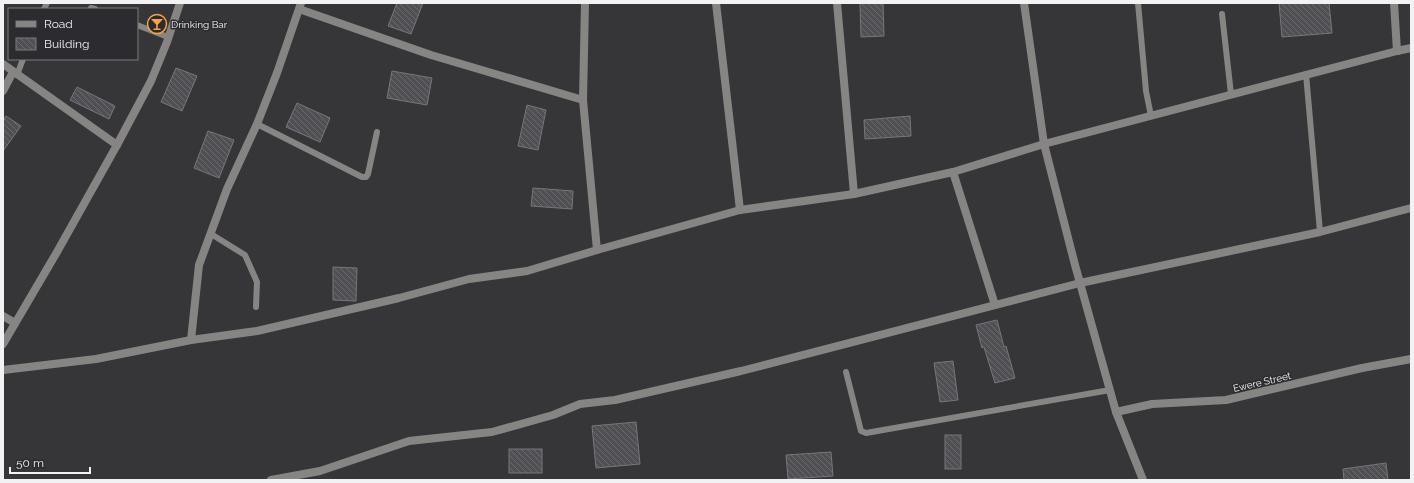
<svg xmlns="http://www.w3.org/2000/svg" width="1414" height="483" font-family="Raleway,sans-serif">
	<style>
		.building { fill: url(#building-back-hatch); stroke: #77777b }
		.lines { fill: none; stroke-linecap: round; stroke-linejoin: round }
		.service { stroke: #878584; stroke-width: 6 }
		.minor { stroke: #878584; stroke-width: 8 }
		.tertiary { stroke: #878584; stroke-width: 8 }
		.labels { text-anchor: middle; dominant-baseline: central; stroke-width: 3; stroke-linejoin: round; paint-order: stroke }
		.poi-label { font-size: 10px; fill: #f2f2f5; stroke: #2c2b2f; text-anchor: start }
		.street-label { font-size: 10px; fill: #f2f2f5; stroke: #2c2b2f }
	</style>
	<defs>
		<pattern id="building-back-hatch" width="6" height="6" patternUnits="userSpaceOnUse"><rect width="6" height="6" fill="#504f53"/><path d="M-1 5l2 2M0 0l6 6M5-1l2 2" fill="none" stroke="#6a696c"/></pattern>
	</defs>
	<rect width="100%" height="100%" fill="#363639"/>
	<g class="building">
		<polygon points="397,3 423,3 411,34 388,26"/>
		<polygon points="860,3 883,3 884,36 861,37"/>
		<polygon points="1279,3 1329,3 1332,33 1282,37"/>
		<polygon points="176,68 197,76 182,111 161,102"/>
		<polygon points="392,71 432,78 427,105 387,98"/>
		<polygon points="77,87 115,106 109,119 70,100"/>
		<polygon points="297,103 330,118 320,142 286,127"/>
		<polygon points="527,105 546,110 538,150 518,146"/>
		<polygon points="6,116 21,126 3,151 3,121"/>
		<polygon points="910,116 911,136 865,139 864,120"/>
		<polygon points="208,131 234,140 219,178 194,168"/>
		<polygon points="533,188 573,191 572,209 531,206"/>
		<polygon points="333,267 357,268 356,301 333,300"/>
		<polygon points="997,320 1004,347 1006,346 1015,378 995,383 984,347 982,348 976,325"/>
		<polygon points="953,361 958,400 940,402 934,363"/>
		<polygon points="636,422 640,464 596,468 592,426"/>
		<rect x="945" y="435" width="16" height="34"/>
		<rect x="509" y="449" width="33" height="24"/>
		<polygon points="831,452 833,476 788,479 786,455"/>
		<polygon points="1386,463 1388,480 1344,480 1343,469"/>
	</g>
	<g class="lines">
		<g class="service">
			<polyline points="1138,3 1146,91 1151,116"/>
			<polyline points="91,8 95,9"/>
			<polyline points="44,9 47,3"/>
			<polyline points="1222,14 1231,94"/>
			<polyline points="137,25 168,37"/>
			<polyline points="1306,74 1320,232"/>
			<polyline points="17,75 23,59"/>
			<polyline points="257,124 362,177 366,177 368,174 377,132"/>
			<polyline points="211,234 245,255 257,282 256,307"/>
			<polyline points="846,372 861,431 866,433 1110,390"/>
		</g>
		<g class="minor">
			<polyline points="716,3 740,210"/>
			<polyline points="837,3 854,194"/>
			<polyline points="1024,3 1044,144 1075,265 1116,412 1143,480"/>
			<polyline points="1394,3 1397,51"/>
			<polyline points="299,9 431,55 583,100"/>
			<polyline points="3,64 117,145"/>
			<polyline points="3,91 13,72"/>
			<polyline points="953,172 995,305"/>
			<polyline points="597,250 740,210 854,194 953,172 1044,144 1397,51 1411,48"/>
			<polyline points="3,316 15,323"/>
			<polyline points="191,340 199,265 227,189 257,124 277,73 301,3"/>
			<polyline points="3,370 96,359 191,340 257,331 399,298 469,279 527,271 597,250 583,100 585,3"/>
			<polyline points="1116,412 1152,404 1226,400 1362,368 1411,359"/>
			<polyline points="271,480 320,471 409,441 492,432 553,415 580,404 615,400 741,371 1080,283 1320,232 1411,208"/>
		</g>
		<polyline class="tertiary" points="3,344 57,252 117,145 151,81 167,42 180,3"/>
	</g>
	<defs>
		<symbol id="bar-ring" viewBox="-11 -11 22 22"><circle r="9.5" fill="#2c2b2f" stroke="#f4a444" stroke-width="1.5"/><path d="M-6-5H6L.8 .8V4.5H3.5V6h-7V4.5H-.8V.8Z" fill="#f4a444"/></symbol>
	</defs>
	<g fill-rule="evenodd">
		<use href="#bar-ring" x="146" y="13" width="22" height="22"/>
	</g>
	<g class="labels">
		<g class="poi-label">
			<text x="171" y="24">Drinking Bar</text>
		</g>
		<g class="street-label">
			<text transform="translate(1262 382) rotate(-13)">Ewere Street</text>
		</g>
	</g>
	<rect width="1414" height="483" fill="none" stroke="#f2f2f5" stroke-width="8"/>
	<rect x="8" y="8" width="130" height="52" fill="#2c2b2f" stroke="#7b7b7e"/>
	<rect x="16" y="21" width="20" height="6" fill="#878584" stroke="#7b7b7e"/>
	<text x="44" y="28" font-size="12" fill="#f2f2f5">Road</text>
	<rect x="16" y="38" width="20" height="12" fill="url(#building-back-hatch)" stroke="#7b7b7e"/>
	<text x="44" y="48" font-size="12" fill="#f2f2f5">Building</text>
	<path d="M10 467v6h80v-6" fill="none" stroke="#f2f2f5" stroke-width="2"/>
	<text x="16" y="467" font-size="12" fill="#f2f2f5" stroke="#2c2b2f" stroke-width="3" paint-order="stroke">50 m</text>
</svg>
